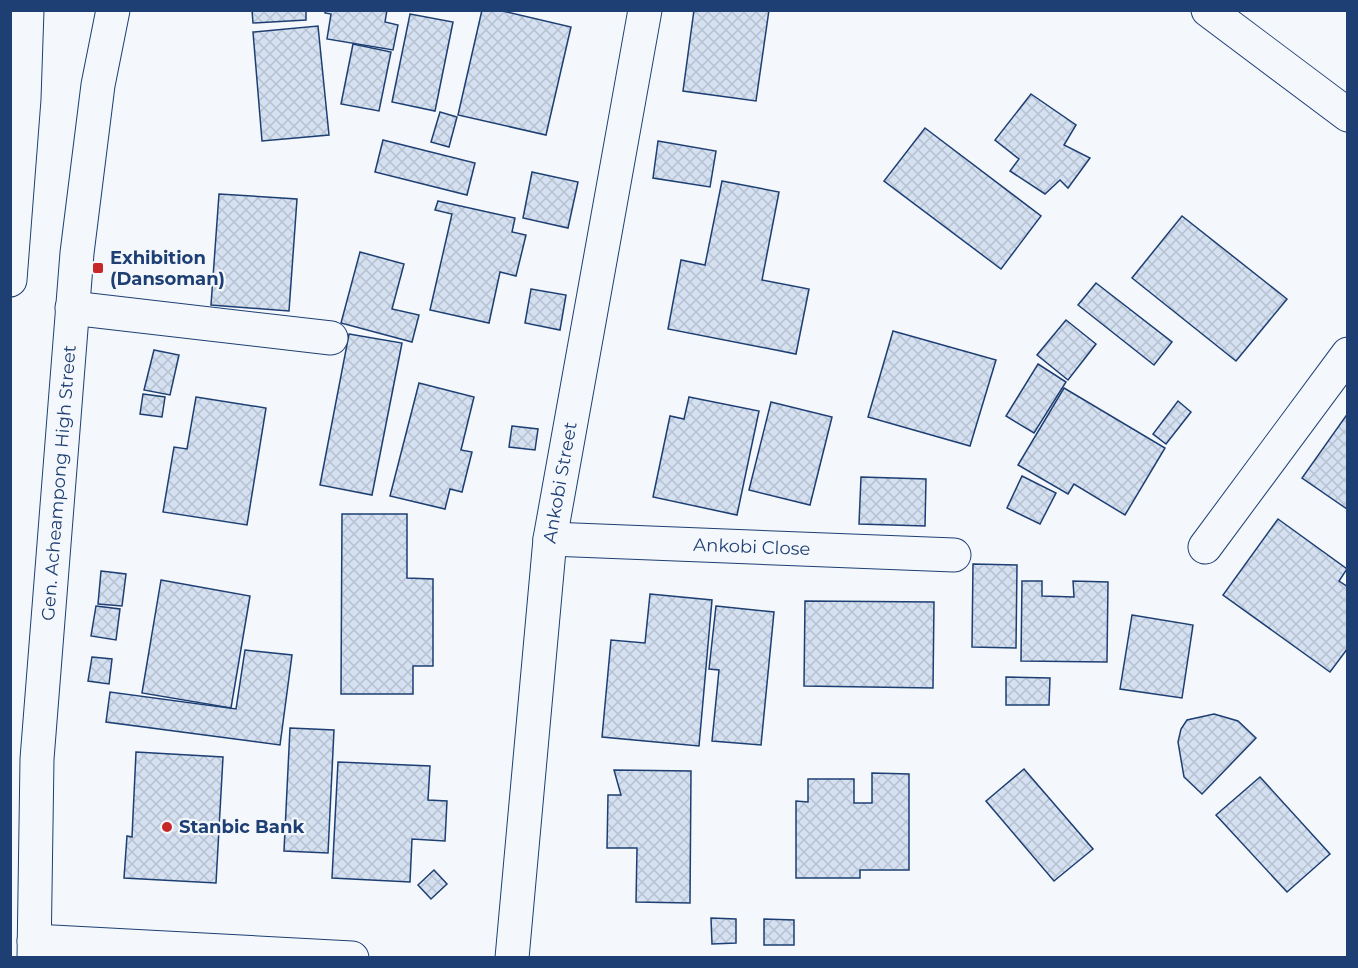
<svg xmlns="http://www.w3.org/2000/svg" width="1358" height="968" font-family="Montserrat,sans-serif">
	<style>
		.building { fill: url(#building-cross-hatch); stroke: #1d3f73; stroke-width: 1.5 }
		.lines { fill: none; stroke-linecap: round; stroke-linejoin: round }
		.minor-casing { stroke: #1d3f73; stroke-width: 35 }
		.major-casing { stroke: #1d3f73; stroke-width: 35 }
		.minor { stroke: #f4f7fb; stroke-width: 33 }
		.major { stroke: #f4f7fb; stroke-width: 33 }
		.poi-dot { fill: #c62828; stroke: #f4f7fb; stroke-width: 2 }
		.labels { text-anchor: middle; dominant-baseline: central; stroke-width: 4.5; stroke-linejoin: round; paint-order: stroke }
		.poi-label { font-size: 18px; font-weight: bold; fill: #1d3f73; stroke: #f4f7fb; text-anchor: start }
		.street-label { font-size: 18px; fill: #1d3f73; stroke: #f4f7fb }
	</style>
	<defs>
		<pattern id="building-cross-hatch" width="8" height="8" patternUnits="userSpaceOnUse" patternTransform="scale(1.5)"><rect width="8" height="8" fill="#d5e0f0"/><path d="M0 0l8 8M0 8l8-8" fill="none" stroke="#b6c1d1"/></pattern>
	</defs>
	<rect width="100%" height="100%" fill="#f4f7fb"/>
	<g class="building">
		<polygon points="252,10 306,10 306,20 253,23"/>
		<polygon points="326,10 387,10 385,22 398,25 393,50 327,39 331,14 325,13"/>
		<polygon points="482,10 498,10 571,27 546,135 458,115"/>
		<polygon points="694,10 769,10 756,101 683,91"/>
		<polygon points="410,14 453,22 435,111 392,102"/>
		<polygon points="318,26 329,135 262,141 253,32"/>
		<polygon points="353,44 391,52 379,111 341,104"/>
		<polygon points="1031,94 1076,125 1064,145 1090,158 1068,188 1060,180 1045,194 1010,171 1019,159 995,140"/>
		<polygon points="440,112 457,117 449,147 431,142"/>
		<polygon points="925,128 1041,216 1001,269 884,181"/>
		<polygon points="383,140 475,163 467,195 375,172"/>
		<polygon points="658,141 716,151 710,187 653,178"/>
		<polygon points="532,172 578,182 568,228 523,218"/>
		<polygon points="722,181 779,192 762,280 809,289 796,354 668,329 681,260 705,265"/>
		<polygon points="219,194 297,199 289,311 211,305"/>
		<polygon points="438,201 515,218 512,232 526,235 516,276 500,272 489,323 430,310 452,214 435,210"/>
		<polygon points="1182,216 1287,299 1236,361 1132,278"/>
		<polygon points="360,252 404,264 392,309 419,315 412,342 341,323"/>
		<polygon points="1096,283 1172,342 1154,365 1078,305"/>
		<polygon points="531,289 566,295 560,330 525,323"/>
		<polygon points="1066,320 1096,344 1068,380 1037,355"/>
		<polygon points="893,331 996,360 970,446 868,417"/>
		<polygon points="349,334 402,343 372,495 320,485"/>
		<polygon points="154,350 179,355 170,395 144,390"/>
		<polygon points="1038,364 1066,382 1034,433 1006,416"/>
		<polygon points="419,383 474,397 461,450 472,452 462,492 450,489 445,509 390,496"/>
		<polygon points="1064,388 1165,448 1125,515 1074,484 1068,494 1018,465"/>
		<polygon points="143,394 165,397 162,417 140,414"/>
		<polygon points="196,397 266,408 247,525 163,512 174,447 187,449"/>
		<polygon points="689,397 759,411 737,515 653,497 670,416 684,419"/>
		<polygon points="1178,401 1191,412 1166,444 1153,434"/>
		<polygon points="771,402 832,417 810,505 749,490"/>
		<polygon points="1348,413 1348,509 1347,509 1302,478"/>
		<polygon points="512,426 538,429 535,450 509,447"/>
		<polygon points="1022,476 1056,493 1040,524 1007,508"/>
		<polygon points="861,477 926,479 925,526 859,524"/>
		<polygon points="342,514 407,514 407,578 433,579 433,666 413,666 413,694 341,694"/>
		<polygon points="1278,519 1347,569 1339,581 1348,587 1348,648 1330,672 1223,595"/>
		<polygon points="973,564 1017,565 1016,648 972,647"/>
		<polygon points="101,571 126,574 122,606 98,604"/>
		<polygon points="161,580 250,596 231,708 142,693"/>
		<polygon points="1022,581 1042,581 1042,596 1074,597 1073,581 1108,582 1107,662 1021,661"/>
		<polygon points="650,594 712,600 699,746 602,737 611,640 645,643"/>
		<polygon points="805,601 934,602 933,688 804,686"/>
		<polygon points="96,606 120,609 116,640 91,636"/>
		<polygon points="716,606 774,612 761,745 712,741 719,670 709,669"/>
		<polygon points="1132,615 1193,625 1182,698 1120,689"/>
		<polygon points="245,650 292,655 280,745 106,722 110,692 236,709"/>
		<polygon points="92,657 112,659 109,684 88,681"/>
		<polygon points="1006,677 1050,678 1049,705 1006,705"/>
		<polygon points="1214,714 1238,721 1256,738 1202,794 1184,777 1178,742 1181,729 1187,720"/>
		<polygon points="290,728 334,730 328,853 284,851"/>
		<polygon points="136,752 223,757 216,883 124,878 127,836 132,837"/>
		<polygon points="338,762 430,766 428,800 447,801 445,841 412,839 410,882 332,878"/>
		<polygon points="1024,769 1093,849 1054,881 986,801"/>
		<polygon points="614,770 691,771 690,903 636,902 637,848 607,848 608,795 621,795"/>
		<polygon points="872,773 909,774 909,870 860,870 860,878 796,878 796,801 808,802 808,779 854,779 854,803 872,803"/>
		<polygon points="1260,777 1330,854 1287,892 1216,815"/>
		<polygon points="434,870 447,884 431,899 418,885"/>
		<polygon points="711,918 736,919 736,943 712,944"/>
		<polygon points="764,919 794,920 794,945 764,945"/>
	</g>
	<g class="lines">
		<defs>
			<g id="minor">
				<polyline points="1208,10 1348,115"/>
				<polyline points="72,308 331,338"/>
				<path id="s1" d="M 550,539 L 954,555"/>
				<polyline points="1205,547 1348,354"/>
				<polyline points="34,941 352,958"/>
				<path id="s2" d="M 512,958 L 550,539 L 645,10"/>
			</g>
			<g id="major">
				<polyline points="10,280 24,99 27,10"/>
				<path id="s3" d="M 34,958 L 37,759 L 77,253 L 98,85 L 113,10"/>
			</g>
		</defs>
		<use href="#minor" class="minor-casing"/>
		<use href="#major" class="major-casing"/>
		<use href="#minor" class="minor"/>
		<use href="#major" class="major"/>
	</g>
	<g class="poi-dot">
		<rect x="92" y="262" width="12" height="12" rx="3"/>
		<circle cx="167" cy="827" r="6"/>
	</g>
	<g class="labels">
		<g class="poi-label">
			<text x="110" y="258">Exhibition<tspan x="110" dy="21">(Dansoman)</tspan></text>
			<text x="179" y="827">Stanbic Bank</text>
		</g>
		<g class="street-label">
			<text stroke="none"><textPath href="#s2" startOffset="478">Ankobi Street</textPath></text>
			<text stroke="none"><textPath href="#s3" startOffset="476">Gen. Acheampong High Street</textPath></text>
			<text stroke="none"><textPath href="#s1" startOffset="202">Ankobi Close</textPath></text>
		</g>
	</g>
	<rect width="1358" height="968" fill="none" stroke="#1d3f73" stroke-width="24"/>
</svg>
